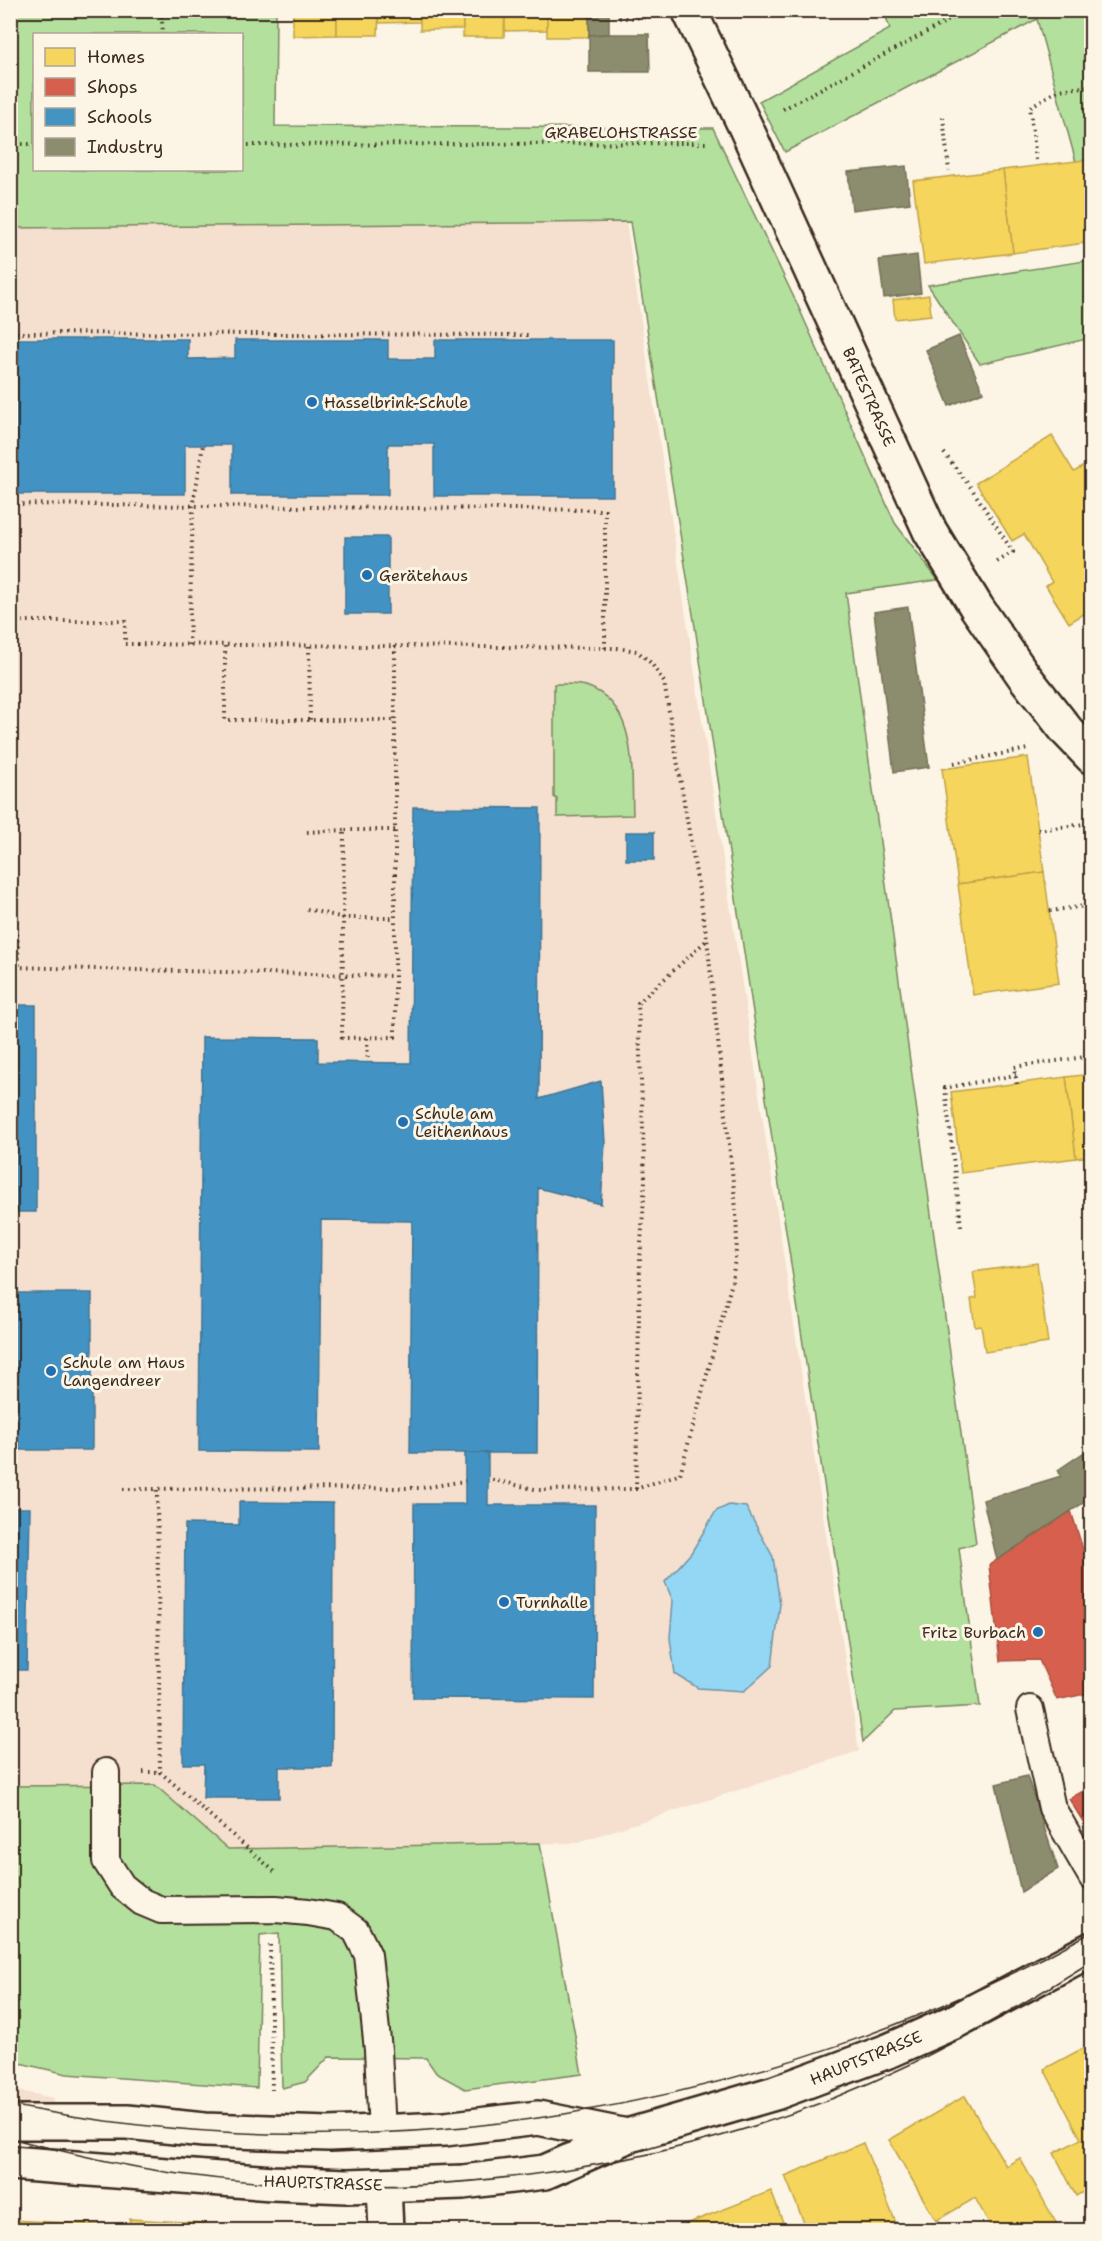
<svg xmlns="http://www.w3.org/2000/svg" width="1102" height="2241" font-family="'Shantell Sans',sans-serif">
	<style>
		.built { fill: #f5dfcf }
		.green { fill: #b4e09e; stroke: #78855e; stroke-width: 1.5; fill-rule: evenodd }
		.water { fill: #94d7f5; stroke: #70929f; stroke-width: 1.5 }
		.homes { fill: #f6d55c; stroke: #bea249; stroke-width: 1.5 }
		.shops { fill: #d6604d; stroke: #a8503f; stroke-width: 1.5 }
		.schools { fill: #4393c3; stroke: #417492; stroke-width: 1.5 }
		.industry { fill: #8c8c6e; stroke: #746f56; stroke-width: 1.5 }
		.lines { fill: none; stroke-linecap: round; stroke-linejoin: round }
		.lane-casing { stroke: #3b2a1e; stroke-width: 30 }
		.street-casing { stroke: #3b2a1e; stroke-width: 38 }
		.primary-casing { stroke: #3b2a1e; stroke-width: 38 }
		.path { stroke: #3b2a1e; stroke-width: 4; stroke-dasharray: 1.5 4.5; stroke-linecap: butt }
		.lane { stroke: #fcf5e5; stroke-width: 26 }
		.street { stroke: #fcf5e5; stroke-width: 33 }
		.primary { stroke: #fcf5e5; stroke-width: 33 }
		.tram { stroke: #3b2a1e; stroke-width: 1.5 }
		.poi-dot { fill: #1f6fb2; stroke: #fcf5e5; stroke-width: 2 }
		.labels { text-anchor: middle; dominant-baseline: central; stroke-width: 6; stroke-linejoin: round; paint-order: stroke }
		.street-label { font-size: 16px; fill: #3b2a1e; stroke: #fcf5e5 }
		.poi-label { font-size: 16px; fill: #3b2a1e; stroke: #fcf5e5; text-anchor: start }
	</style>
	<rect width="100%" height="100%" fill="#fcf5e5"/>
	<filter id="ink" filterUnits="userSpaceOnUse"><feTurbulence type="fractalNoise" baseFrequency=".0167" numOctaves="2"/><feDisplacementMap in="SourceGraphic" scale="12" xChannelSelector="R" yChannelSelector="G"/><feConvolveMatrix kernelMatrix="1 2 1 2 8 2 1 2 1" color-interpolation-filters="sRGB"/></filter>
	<g filter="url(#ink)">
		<g class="built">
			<polygon points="10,198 623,202 859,1751 575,1843 228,1849 155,1785 11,1786"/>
			<polygon points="10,2089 54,2098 53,2110 11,2110"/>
		</g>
		<g class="green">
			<path d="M 10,11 L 276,11 L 275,126 L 713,128 L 798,306 L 895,523 L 938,580 L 846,593 L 976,1543 L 959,1548 L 980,1706 L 895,1711 L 863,1742 L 695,627 L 630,222 L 11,228 ZM 34,34 L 242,34 L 242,170 L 34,170 Z"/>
			<polygon points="884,11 1091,11 1091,217 1037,19 785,152 759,101 890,29"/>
			<polygon points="1091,260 1091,338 980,364 928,285"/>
			<path d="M 554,684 C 564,684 576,683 586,686 C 639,704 631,771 633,815 L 557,817 L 557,799 L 554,797 Z"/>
			<polygon points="155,1785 228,1849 540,1843 582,2074 465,2089 436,2073 426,2058 329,2057 305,2082 282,2088 279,1933 260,1935 257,2088 67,2074 11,2061 11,1786"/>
		</g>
		<polygon class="water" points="729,1505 746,1507 773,1557 780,1604 772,1666 744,1691 698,1688 675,1674 670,1638 673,1601 665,1582 691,1553 716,1511"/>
		<g class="homes">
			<polygon points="293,10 337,10 337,35 293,36"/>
			<polygon points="337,10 379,10 378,35 337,35"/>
			<polygon points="379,10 420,10 420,22 379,23"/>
			<polygon points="420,10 463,10 463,29 420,30"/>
			<polygon points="463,10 505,10 504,37 463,37"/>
			<polygon points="505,10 547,10 547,30 505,31"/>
			<rect x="547" y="10" width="42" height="27"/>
			<polygon points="1092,107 1092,158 1085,108"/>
			<polygon points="1092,159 1092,242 1013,253 1003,170"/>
			<polygon points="1003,170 1013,253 924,264 913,181"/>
			<polygon points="929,295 931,315 895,319 893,300"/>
			<polygon points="1052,436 1074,472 1092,461 1092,609 1069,623 1046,586 1052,582 1024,534 1012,541 976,483"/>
			<polygon points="1028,757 1044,872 958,884 942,769"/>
			<polygon points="1044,872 1059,983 973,995 958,884"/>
			<polygon points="1092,1074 1092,1156 1076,1158 1066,1077"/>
			<polygon points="1066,1077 1076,1158 961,1173 951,1092"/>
			<polygon points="1037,1263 1048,1343 985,1352 981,1326 975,1327 971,1299 977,1298 973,1272"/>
			<polygon points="1087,2046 1092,2055 1092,2187 1076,2196 1054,2153 1081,2139 1044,2069"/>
			<polygon points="965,2096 1006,2166 1020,2158 1060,2230 993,2230 975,2198 936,2221 889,2140"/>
			<polygon points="863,2143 899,2230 807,2230 785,2176"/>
			<polygon points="771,2191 786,2230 688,2230 686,2224"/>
			<polygon points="130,2219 203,2223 203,2230 219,2230 10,2230 10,2220 130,2226"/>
			<polygon points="666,2227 666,2230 634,2230"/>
		</g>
		<g class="shops">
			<polygon points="1071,1511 1092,1578 1092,1713 1085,1694 1057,1700 1039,1660 1000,1661 989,1565"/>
			<polygon points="1092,1786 1092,1836 1069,1799"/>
		</g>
		<g class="schools">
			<polygon points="10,339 188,339 188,359 235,358 235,340 388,340 388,359 435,359 435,340 613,340 613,496 434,496 434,444 388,444 388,495 232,495 232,445 185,445 185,494 10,494"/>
			<rect x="345" y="537" width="43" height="77"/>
			<polygon points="413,807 540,808 539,1099 601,1081 605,1143 601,1204 538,1188 537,1453 410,1453 412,1221 321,1220 319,1452 199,1451 202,1037 318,1038 318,1062 411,1063"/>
			<rect x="626" y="832" width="28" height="28"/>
			<rect x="10" y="1005" width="26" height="207"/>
			<rect x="10" y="1293" width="82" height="157"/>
			<polygon points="465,1453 488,1453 488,1505 595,1505 594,1699 413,1698 414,1504 465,1504"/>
			<polygon points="239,1502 333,1503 332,1767 279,1767 279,1798 203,1798 204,1764 183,1764 185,1524 239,1525"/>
			<polygon points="10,1508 30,1508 27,1670 10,1670"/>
		</g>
		<g class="industry">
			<polygon points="589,10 609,10 609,34 589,35"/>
			<polygon points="609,34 649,34 650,72 589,72 589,35"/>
			<polygon points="906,166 910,203 852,210 848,172"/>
			<polygon points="917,255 921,293 884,298 879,260"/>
			<polygon points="959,336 983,392 949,406 926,350"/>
			<polygon points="908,607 929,767 894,772 874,612"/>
			<polygon points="1092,1447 1092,1497 997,1560 983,1500 1061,1476 1058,1470"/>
			<polygon points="1027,1776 1058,1869 1021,1892 996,1784"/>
		</g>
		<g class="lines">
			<defs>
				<g id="lane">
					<polyline points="1030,1709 1052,1808 1092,1877"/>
					<polyline points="106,1772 106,1861 122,1886 142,1902 161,1910 276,1909 308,1912 337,1917 356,1931 368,1955 378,2050 382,2133"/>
				</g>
				<g id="street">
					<polyline points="689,10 746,128 930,531 977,608 1024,676 1067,731 1092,757"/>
					<polyline points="384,2186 386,2230"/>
				</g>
				<g id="primary">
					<polyline points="10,2122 127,2122 204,2130 329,2134 445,2129 538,2118 627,2136"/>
					<polyline points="10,2163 272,2183 347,2186 463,2182 545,2172 627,2136 775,2093 888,2051 954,2022 1092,1949"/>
				</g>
			</defs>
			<use href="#lane" class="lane-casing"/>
			<use href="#street" class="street-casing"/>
			<use href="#primary" class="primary-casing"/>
			<g class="path">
				<polyline points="161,10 163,34"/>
				<polyline points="619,18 648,17"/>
				<polyline points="783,109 968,10"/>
				<polyline points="943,117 949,171"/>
				<polyline points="10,144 34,144"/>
				<polyline points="242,145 709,143"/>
				<polyline points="1036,160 1030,107 1058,90 1092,86"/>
				<polyline points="10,333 528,335"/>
				<polyline points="944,453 972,489 1013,552 997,562"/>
				<polyline points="10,504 605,510 605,648"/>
				<polyline points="10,621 125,621 125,644 617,648 637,651 651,663 664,682 707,939 736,1209 737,1243 732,1282 680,1474 636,1489 539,1490 489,1479"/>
				<polyline points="189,645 193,506 203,445"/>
				<polyline points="225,646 225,720 394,720"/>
				<polyline points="309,646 310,720"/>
				<polyline points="954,763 1028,749"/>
				<polyline points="395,830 344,830 342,1038 395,1037 395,646"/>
				<polyline points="1038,830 1092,823"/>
				<polyline points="307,832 344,830"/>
				<polyline points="307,909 344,918 395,918"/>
				<polyline points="1050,911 1092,905"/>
				<polyline points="16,916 19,967"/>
				<polyline points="10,967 394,976"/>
				<polyline points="367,1038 368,1062"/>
				<polyline points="1017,1084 1014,1067 1092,1056"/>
				<polyline points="961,1226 945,1088 1016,1075"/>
				<polyline points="123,1489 422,1488 465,1481"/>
				<polyline points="636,1489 640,1259 645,1181 638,1003 707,940"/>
				<polyline points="157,1490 160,1772 275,1872"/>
				<polyline points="143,1772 160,1772"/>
				<polyline points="270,1945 272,2090"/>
				<polyline points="459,2225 470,2230"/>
			</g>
			<use href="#lane" class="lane"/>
			<use href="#street" class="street"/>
			<use href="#primary" class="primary"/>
			<g class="tram">
				<path d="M 10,2105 C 374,2178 768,2113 1092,1932"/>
				<path d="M 10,2138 C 64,2152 117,2165 172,2173 C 415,2208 687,2172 909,2065 C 972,2034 1032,1999 1092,1961"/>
			</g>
		</g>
	</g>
	<g class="poi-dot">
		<circle cx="312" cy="402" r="6"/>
		<circle cx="367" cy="575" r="6"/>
		<circle cx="403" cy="1122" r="6"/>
		<circle cx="51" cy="1371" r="6"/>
		<circle cx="504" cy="1602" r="6"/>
		<circle cx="1038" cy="1632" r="6"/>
	</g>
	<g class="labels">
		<g class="street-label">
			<text x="621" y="132">GRABELOHSTRASSE</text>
			<text transform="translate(869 397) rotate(66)">BATESTRASSE</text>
			<text transform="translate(866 2058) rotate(-22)">HAUPTSTRASSE</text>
			<text transform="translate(323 2183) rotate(2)">HAUPTSTRASSE</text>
		</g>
		<g class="poi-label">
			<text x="324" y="402">Hasselbrink-Schule</text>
			<text x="379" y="575">Gerätehaus</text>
			<text x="415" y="1113">Schule am<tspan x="415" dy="18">Leithenhaus</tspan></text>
			<text x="63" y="1362">Schule am Haus<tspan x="63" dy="18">Langendreer</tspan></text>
			<text x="516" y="1602">Turnhalle</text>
			<text x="1026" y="1632" text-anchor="end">Fritz Burbach</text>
		</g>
	</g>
	<rect width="1102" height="2241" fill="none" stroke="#fcf5e5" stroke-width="36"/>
	<rect x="18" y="18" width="1066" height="2205" fill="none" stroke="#3b2a1e" stroke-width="2" filter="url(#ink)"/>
	<rect x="33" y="33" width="210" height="138" fill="#fcf5e5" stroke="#afa495" stroke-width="1.5"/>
	<rect x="45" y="48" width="30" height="18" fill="#f6d55c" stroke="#afa495" stroke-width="1.5"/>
	<text x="87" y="63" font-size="18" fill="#3b2a1e">Homes</text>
	<rect x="45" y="78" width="30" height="18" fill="#d6604d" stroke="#afa495" stroke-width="1.5"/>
	<text x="87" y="93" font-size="18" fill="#3b2a1e">Shops</text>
	<rect x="45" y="108" width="30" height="18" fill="#4393c3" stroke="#afa495" stroke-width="1.5"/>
	<text x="87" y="123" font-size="18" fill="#3b2a1e">Schools</text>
	<rect x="45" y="138" width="30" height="18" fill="#8c8c6e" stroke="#afa495" stroke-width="1.5"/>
	<text x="87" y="153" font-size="18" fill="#3b2a1e">Industry</text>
</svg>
